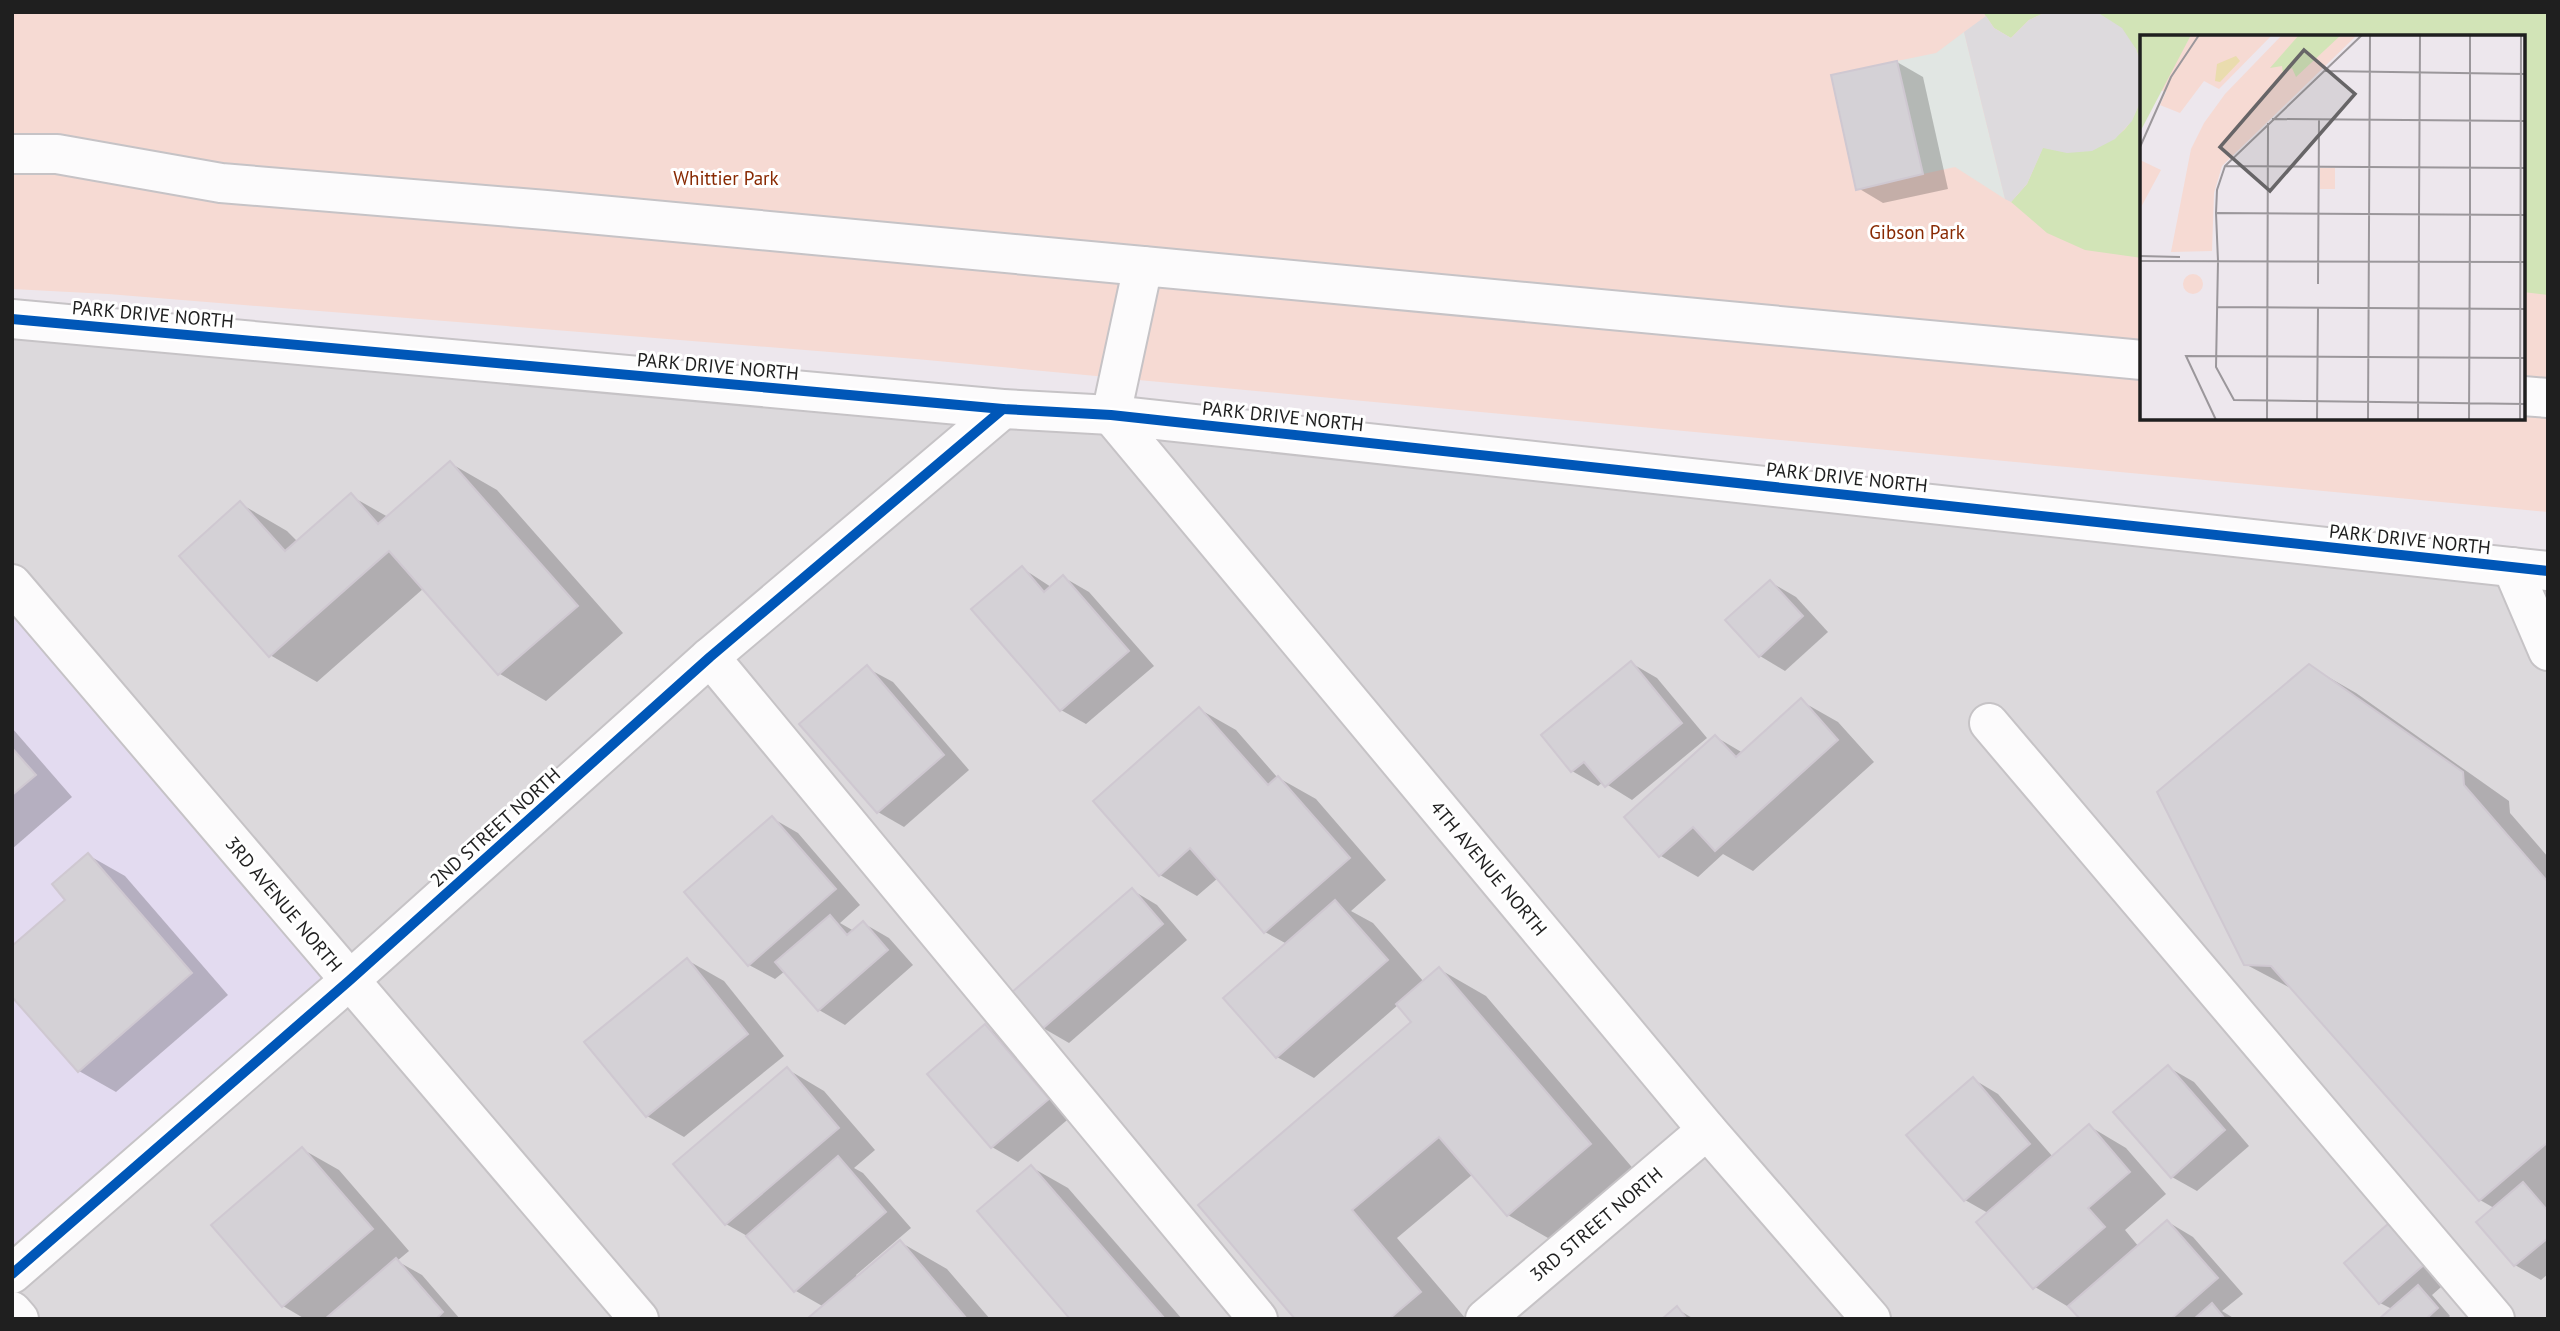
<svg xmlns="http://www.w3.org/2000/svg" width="2560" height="1331" font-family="'PT Sans',sans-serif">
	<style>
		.residential { fill: #dcd9dc }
		.commercial { fill: #e3dbf0 }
		.park { fill: #f6dad3; fill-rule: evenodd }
		.plaza { fill: #e1e6e3 }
		.water { fill: #d2e4b7 }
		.pier { fill: #dddadd }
		.shadow { fill: #0003 }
		.building { fill: #d4d1d6; stroke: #cfc8d1; stroke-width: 2 }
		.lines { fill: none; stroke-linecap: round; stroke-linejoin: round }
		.minor-casing { stroke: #c6c3c6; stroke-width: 42 }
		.minor { stroke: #fcfbfc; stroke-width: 38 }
		.cycleway-casing { stroke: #fff; stroke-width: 15 }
		.cycleway { stroke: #0057b8; stroke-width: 10 }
		.labels { text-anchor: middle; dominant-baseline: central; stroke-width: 6; stroke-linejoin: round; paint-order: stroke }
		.park-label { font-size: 19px; fill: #882902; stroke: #fff }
		.street-label { font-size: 19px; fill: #1f1f1f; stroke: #fff }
		.inset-road { fill: none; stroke: #9b979b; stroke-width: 2 }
		.view { fill: #676567; fill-opacity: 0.15; stroke: #676567; stroke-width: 3.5 }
		.inset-edge { fill: none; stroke: #1f1f1f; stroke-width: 3.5 }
	</style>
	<rect width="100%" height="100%" fill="#ede7ed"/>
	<polygon class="residential" points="12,336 1003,409 2548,571 2548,1319 19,1319 12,1274"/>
	<polygon class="commercial" points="12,584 350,980 12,1274"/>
	<path class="park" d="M 12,12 L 2548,12 L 2548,512 L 916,359 L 108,294 L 12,289 ZM 2142,37 L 2523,37 L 2523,418 L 2142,418 Z"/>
	<polygon class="plaza" points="1964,32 2005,199 1955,167 1923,174 1897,61 1936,53"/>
	<g class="water">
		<polygon points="1983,12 2046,12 2029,20 2011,38 1994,28"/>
		<polygon points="2097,12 2548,12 2548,295 2523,292 2523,37 2142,37 2142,66 2136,49"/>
		<path d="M 2142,98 L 2142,258 L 2085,250 L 2047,233 L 2011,202 L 2027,184 L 2043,147 C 2064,153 2071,152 2092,146 C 2125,136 2128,129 2142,98 Z"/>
	</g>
	<polygon class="pier" points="2046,12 2097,12 2122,28 2136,49 2142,66 2142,98 2132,121 2115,139 2092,151 2067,153 2043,148 2027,184 2011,202 2005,199 1964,32 1986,16 1994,28 2011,38 2029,20"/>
	<g class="shadow">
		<polygon points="1897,62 1923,77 1948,189 1883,203 1858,188"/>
		<polygon points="450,463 497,490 623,633 546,701 500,674 424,588 317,682 270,655 241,504 287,531 298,542 351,496 388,517"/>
		<polygon points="1022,568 1051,587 1063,577 1089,592 1154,666 1086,724 1061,710"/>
		<polygon points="1770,582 1796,597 1828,632 1785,671 1760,656"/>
		<polygon points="1631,663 1657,678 1707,738 1632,800 1603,782 1598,786 1572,771"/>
		<polygon points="2309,666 2356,693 2509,801 2510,813 2548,857 2548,1274 2541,1280 2515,1265 2494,1208 2480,1200 2296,991 2245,964"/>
		<polygon points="867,668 893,682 969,770 904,827 878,812"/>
		<polygon points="1801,701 1838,722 1874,762 1753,871 1723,854 1698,877 1661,856 1626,818 1716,737 1743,753"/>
		<polygon points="1199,709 1236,730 1277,777 1316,799 1386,880 1351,911 1373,923 1424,982 1439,969 1486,996 1636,1172 1555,1242 1508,1215 1473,1174 1397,1238 1466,1319 1298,1319 1413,1022 1398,1005 1314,1078 1277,1057 1287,944 1265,932 1218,878 1197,896 1160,875"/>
		<polygon points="12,728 72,797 12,849"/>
		<polygon points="772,818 798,833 860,905 840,923 854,931 863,923 889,938 913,965 845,1025 819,1010 785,971 775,979 749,965"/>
		<polygon points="88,855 125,876 228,995 116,1092 79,1071 68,900"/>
		<polygon points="1132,890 1157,905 1187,940 1069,1043 1043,1028 1013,994"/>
		<polygon points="687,960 724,981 784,1056 684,1137 647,1116"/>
		<polygon points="985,1027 1011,1041 1073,1115 1018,1162 992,1147"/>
		<polygon points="2168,1067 2194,1082 2249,1146 2197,1191 2172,1177"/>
		<polygon points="787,1069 824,1091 875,1150 854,1168 863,1173 911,1228 856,1275 858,1278 900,1242 947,1269 990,1319 811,1319 824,1307 796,1291 749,1237 726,1224"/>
		<polygon points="1973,1079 1998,1094 2053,1157 2089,1126 2126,1148 2166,1194 2125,1230 2139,1247 2168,1222 2193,1237 2243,1294 2222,1311 2235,1319 2082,1319 2072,1309 2035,1287 1988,1213 1965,1200 1909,1135"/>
		<polygon points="302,1149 339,1170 409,1251 397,1261 422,1275 460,1319 305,1319 283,1306 213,1226"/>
		<polygon points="1031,1167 1068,1188 1182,1319 1073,1319"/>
		<polygon points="2390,1225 2449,1280 2432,1295 2450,1316 2447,1319 2381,1319 2392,1309 2380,1303"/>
		<polygon points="1677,1309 1694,1319 1665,1319"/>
	</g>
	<g class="building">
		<polygon points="1897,61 1923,174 1856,190 1831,75"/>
		<polygon points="450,461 578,606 498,675 389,551 269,657 179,556 240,501 285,551 351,493 378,524"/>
		<polygon points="1022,566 1044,592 1063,575 1129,651 1060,711 971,609"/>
		<polygon points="1770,580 1803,616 1759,657 1725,620"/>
		<polygon points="1631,661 1682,723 1605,787 1584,762 1571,772 1541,735"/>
		<polygon points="2309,664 2463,772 2464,785 2548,882 2548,1142 2479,1201 2271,966 2244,965 2157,792"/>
		<polygon points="867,665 944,755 877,813 799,724"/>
		<polygon points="1801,698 1838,740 1715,851 1693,827 1659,857 1624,817 1715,735 1736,757"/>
		<polygon points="1199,707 1268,785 1278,776 1350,858 1264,933 1190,848 1159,876 1093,801"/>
		<polygon points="12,748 36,775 12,795"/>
		<polygon points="772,816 836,889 748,966 684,892"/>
		<polygon points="88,853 192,973 78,1072 12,997 12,946 65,900 52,884"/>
		<polygon points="1132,888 1163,924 1042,1029 1011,993"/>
		<polygon points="1335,900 1388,960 1276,1058 1223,998"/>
		<polygon points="830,915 847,935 863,921 888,950 818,1011 775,962"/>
		<polygon points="687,958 748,1034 646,1117 584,1042"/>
		<polygon points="1439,967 1591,1144 1507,1216 1439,1137 1352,1210 1421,1292 1389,1319 1295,1319 1198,1205 1411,1022 1396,1004"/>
		<polygon points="985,1024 1049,1099 991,1148 927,1074"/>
		<polygon points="2168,1065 2225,1130 2171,1178 2113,1112"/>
		<polygon points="787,1067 839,1128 725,1225 673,1164"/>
		<polygon points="1973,1077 2030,1144 1964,1201 1906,1135"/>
		<polygon points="2089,1124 2130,1172 2088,1208 2105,1227 2033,1289 1976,1222"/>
		<polygon points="302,1147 373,1229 282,1307 211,1225"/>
		<polygon points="838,1156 886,1212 794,1292 746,1236"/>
		<polygon points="1031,1165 1165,1319 1070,1319 977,1211"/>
		<polygon points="2523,1182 2548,1211 2548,1238 2514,1266 2476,1222"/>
		<polygon points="2167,1220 2218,1278 2171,1319 2080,1319 2068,1306"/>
		<polygon points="2389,1223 2425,1264 2379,1304 2344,1263"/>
		<polygon points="900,1240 967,1319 808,1318"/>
		<polygon points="396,1258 443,1312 436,1319 325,1319"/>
		<polygon points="2418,1285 2438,1308 2426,1319 2379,1319"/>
		<polygon points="2212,1303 2225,1319 2194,1319"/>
		<polygon points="1677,1306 1687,1319 1662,1319"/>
	</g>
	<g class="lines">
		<defs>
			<g id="minor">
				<polyline points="12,154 57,154 221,183 546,210 1143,266"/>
				<polyline points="12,319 1003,409 1111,415 2548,571"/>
				<polyline points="2523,396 2548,398"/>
				<polyline points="2512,567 2548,651"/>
				<polyline points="12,584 639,1319"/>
				<polyline points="710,657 1258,1319"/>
				<polyline points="1989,723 2495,1319"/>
				<polyline points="12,1274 350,980 710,657 1003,409"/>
				<polyline points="12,1311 19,1319"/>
				<polyline points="1485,1319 1707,1130"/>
				<polyline points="1871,1319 1707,1130 1111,415 1143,266 2142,360"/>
			</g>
		</defs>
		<use href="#minor" class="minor-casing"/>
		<use href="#minor" class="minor"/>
		<defs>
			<g id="cycleway">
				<polyline points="12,319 1003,409 1111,415 2548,571"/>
				<polyline points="12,1274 350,980 710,657 1003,409"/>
			</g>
		</defs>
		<use href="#cycleway" class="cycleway-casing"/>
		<use href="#cycleway" class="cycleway"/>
	</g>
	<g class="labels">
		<g class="park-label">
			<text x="726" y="178">Whittier Park</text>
			<text x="1917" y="232">Gibson Park</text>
		</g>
		<g class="street-label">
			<text transform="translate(153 314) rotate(5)">PARK DRIVE NORTH</text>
			<text transform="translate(718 366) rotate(5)">PARK DRIVE NORTH</text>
			<text transform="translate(1283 416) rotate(6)">PARK DRIVE NORTH</text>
			<text transform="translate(1847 477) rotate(6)">PARK DRIVE NORTH</text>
			<text transform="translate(2410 539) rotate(6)">PARK DRIVE NORTH</text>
			<text transform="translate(495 827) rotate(-42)">2ND STREET NORTH</text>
			<text transform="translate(1489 868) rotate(50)">4TH AVENUE NORTH</text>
			<text transform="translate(284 904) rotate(50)">3RD AVENUE NORTH</text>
			<text transform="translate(1596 1224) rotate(-40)">3RD STREET NORTH</text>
		</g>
	</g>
	<g transform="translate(2140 35)">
		<rect width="385" height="385" fill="#ede7ed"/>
		<path d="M 51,0 L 132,0 L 79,54 L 64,46 L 40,78 L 20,70 L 26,57 L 20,55 ZM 142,0 L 217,0 L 82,131 L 74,158 L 72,216 L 31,217 L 51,114 L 64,88 L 85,59 ZM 0,125 L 21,135 L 0,174 ZM 180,133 L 195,133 L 195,154 L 180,154 ZM43 249a10 10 0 1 1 20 0a10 10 0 1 1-20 0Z" fill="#f6dad3"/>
		<path d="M 96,21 L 100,26 L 80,47 L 75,46 L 77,29 Z" fill="#eadcae"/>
		<path d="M 0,0 L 51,0 L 0,97 ZM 159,0 L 201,0 L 156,42 L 152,33 L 143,38 L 142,31 L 130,33 Z" fill="#d2e4b7"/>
		<path class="inset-road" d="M 185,36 L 385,39M 132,84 L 385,86M 0,112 L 31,42 L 59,0M 85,131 L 385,133M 76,178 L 77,155 L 85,131 L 222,0M 279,179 L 280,0M 330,180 L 330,0M 0,221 L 40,222M 0,226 L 385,227M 78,226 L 76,332 L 94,365 L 385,369M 78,226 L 76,178 L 385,180M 178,249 L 179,85M 77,272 L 385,274M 76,385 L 46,321 L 385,323M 127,385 L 128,88M 177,385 L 178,273M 228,385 L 230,0M 278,385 L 279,179M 329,385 L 330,180M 380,385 L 381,0"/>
		<path class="view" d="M 164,15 L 215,59 L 130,156 L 80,112 Z"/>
		<rect width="385" height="385" class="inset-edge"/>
	</g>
	<rect width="2560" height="1331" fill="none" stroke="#1f1f1f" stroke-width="28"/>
</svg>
